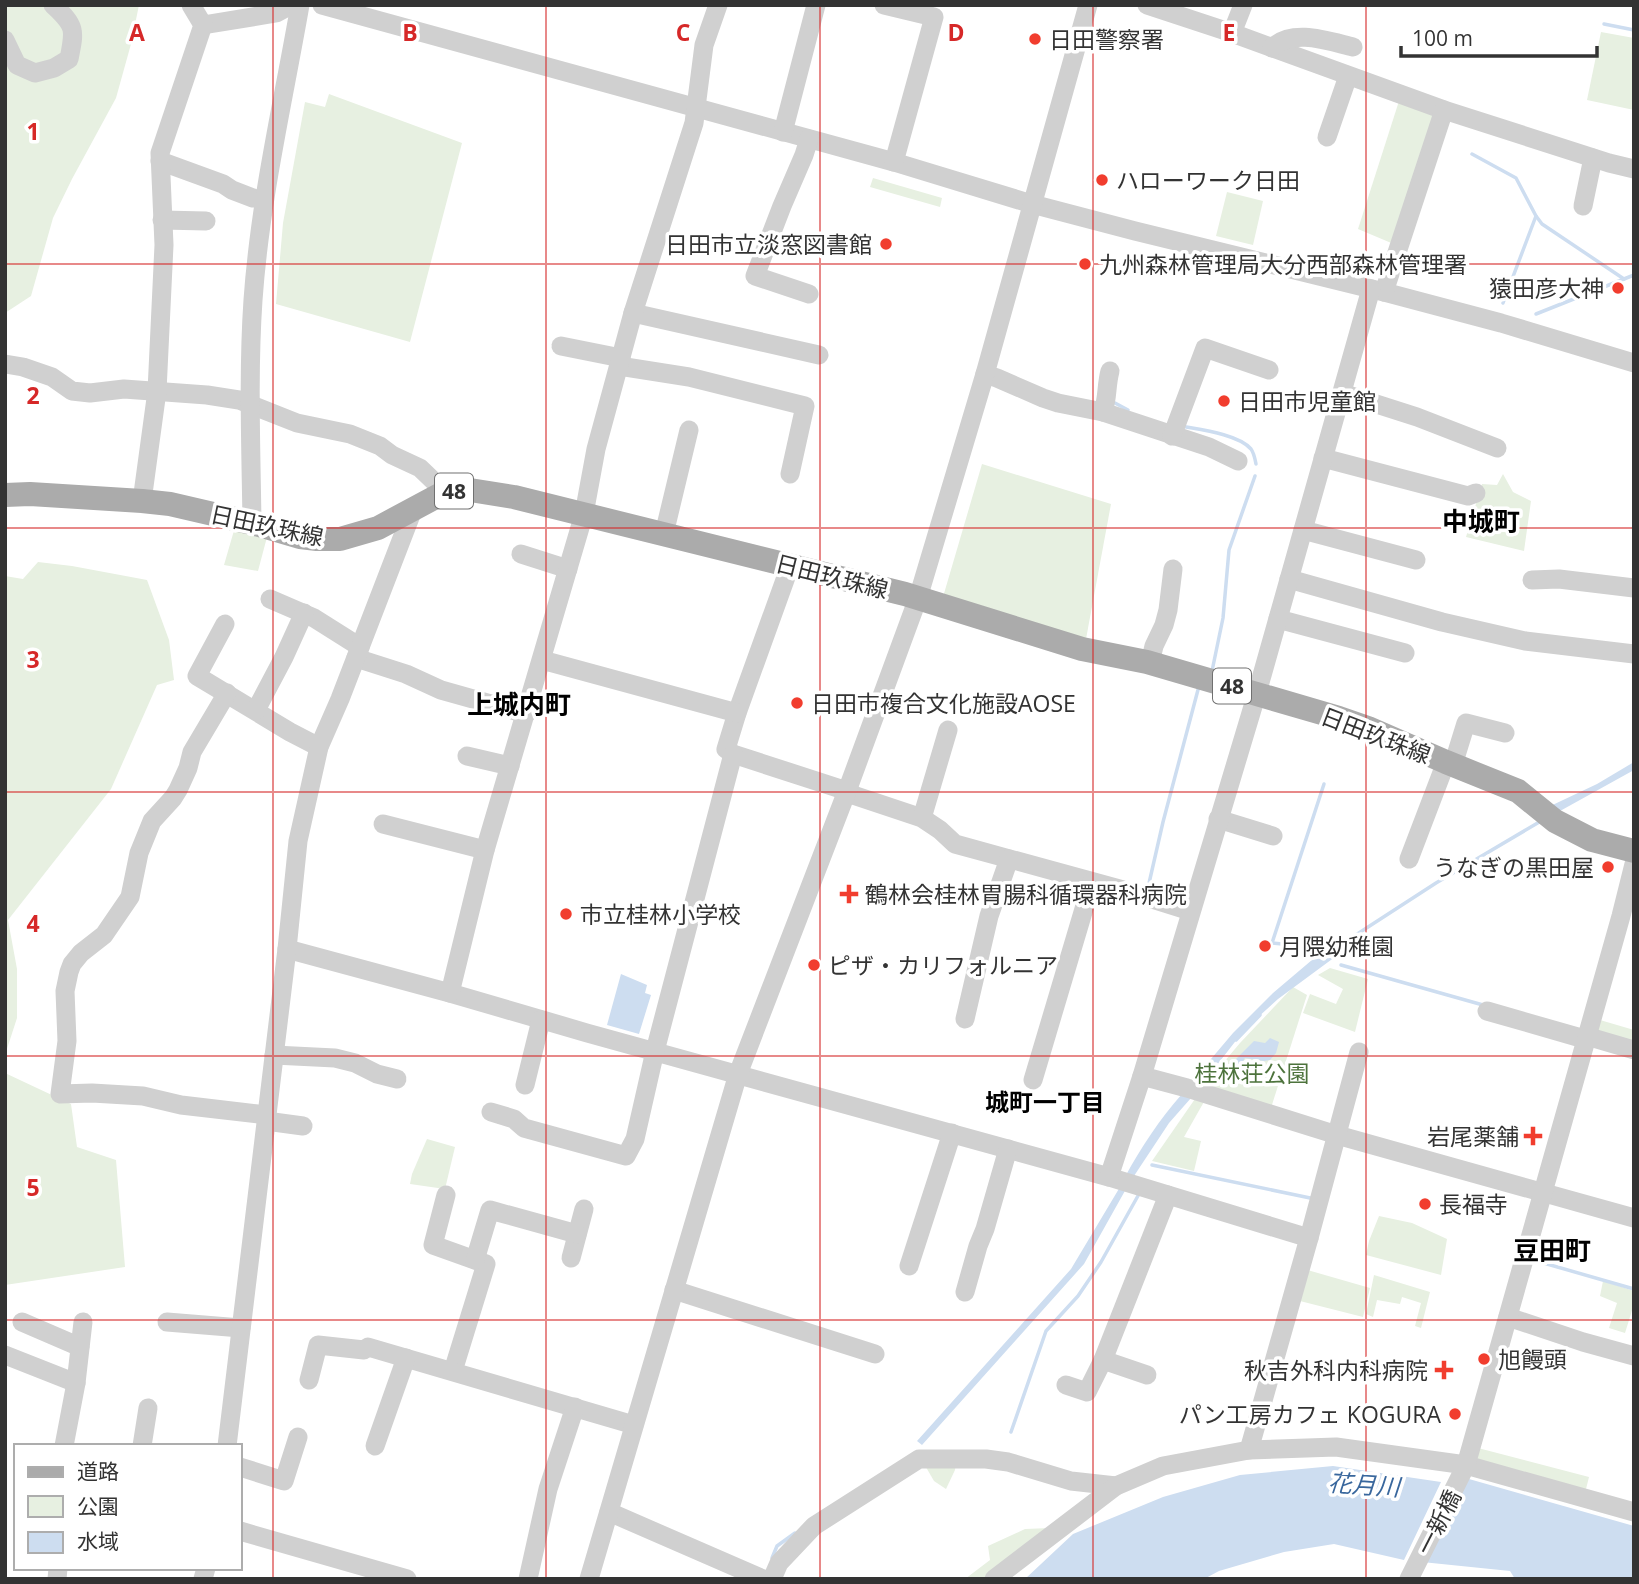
<svg xmlns="http://www.w3.org/2000/svg" width="1639" height="1584" font-family="'Open Sans','Noto Sans JP',sans-serif">
	<style>
		.green { fill: #e7f0e1 }
		.water { fill: #cdddf0 }
		.lines { fill: none; stroke-linecap: round; stroke-linejoin: round }
		.stream { stroke: #cdddf0; stroke-width: 3.5 }
		.minor { stroke: #d0d0d0; stroke-width: 19 }
		.major { stroke: #ababab; stroke-width: 24 }
		.grid { fill: none; stroke: #d62828; stroke-width: 2; stroke-opacity: 0.55 }
		.poi-dot { fill: #f13d2e; stroke: #fff; stroke-width: 2.5 }
		.labels { text-anchor: middle; dominant-baseline: central; stroke-width: 7; stroke-linejoin: round; paint-order: stroke }
		.shield { fill: #fff; stroke: #707070; stroke-width: 2 }
		.shield-label { font-size: 21px; font-weight: bold; fill: #333 }
		.poi-label { font-size: 23px; fill: #333; stroke: #fff; text-anchor: start }
		.street-label { font-size: 23px; fill: #333; stroke: #fff }
		.park-label { font-size: 23px; fill: #4d733c; stroke: #fff }
		.neighbourhood-label { font-size: 24px; font-weight: bold; fill: #000; stroke: #fff }
		.water-label { font-size: 24px; font-style: italic; fill: #39679d; stroke: #fff }
		.quarter-label { font-size: 26px; font-weight: bold; fill: #000; stroke: #fff }
		.grid-label { font-size: 23px; text-anchor: middle; font-weight: bold; fill: #d62828; stroke: #fff; stroke-width: 7; stroke-linejoin: round; paint-order: stroke }
	</style>
	<rect width="100%" height="100%" fill="#fff"/>
	<g class="green">
		<polygon points="5,5 139,5 131,44 116,98 72,179 53,218 31,296 5,313"/>
		<polygon points="1601,32 1634,38 1634,110 1587,100"/>
		<polygon points="329,94 462,143 410,342 276,304 283,223 305,102 325,107"/>
		<polygon points="1399,101 1438,114 1396,245 1358,229"/>
		<polygon points="873,178 942,198 940,207 870,187"/>
		<polygon points="1227,192 1263,201 1253,245 1216,236"/>
		<polygon points="982,464 1111,504 1086,639 943,597"/>
		<polygon points="1503,474 1513,492 1531,501 1524,551 1466,537 1482,484 1497,485"/>
		<polygon points="235,527 267,537 258,571 224,565"/>
		<polygon points="38,562 72,566 147,580 169,640 174,680 157,685 111,789 8,920 17,969 17,1018 5,1055 5,576 23,579"/>
		<polygon points="1330,968 1368,979 1355,1032 1303,1013 1310,994 1336,1004 1343,989 1318,975"/>
		<polygon points="1293,987 1307,995 1270,1111 1202,1088 1240,1043"/>
		<polygon points="1600,1020 1634,1030 1634,1044 1597,1034"/>
		<polygon points="5,1073 71,1104 77,1147 116,1160 125,1267 5,1285"/>
		<polygon points="1197,1096 1205,1100 1184,1137 1201,1141 1194,1171 1152,1161"/>
		<polygon points="427,1139 455,1147 445,1189 410,1184 412,1174"/>
		<polygon points="1379,1216 1412,1223 1447,1239 1441,1275 1366,1255 1369,1241"/>
		<polygon points="1304,1269 1370,1288 1363,1317 1296,1300"/>
		<polygon points="1374,1275 1430,1292 1421,1328 1415,1326 1421,1303 1402,1297 1400,1304 1377,1300 1373,1317 1366,1314"/>
		<polygon points="1603,1281 1634,1291 1634,1304 1625,1333 1609,1328 1617,1303 1600,1296"/>
		<polygon points="1478,1448 1589,1477 1585,1493 1477,1461"/>
		<polygon points="956,1460 955,1470 946,1489 934,1481 923,1462"/>
		<polygon points="1050,1528 983,1579 965,1579 990,1560 988,1546 1025,1529"/>
	</g>
	<g class="water">
		<polygon points="1634,762 1634,770 1551,816 1544,809 1597,784"/>
		<polygon points="1332,943 1339,954 1278,999 1245,1029 1199,1088 1189,1085 1233,1033 1273,993"/>
		<polygon points="621,974 647,985 645,993 651,995 639,1034 607,1025"/>
		<polygon points="1270,1038 1279,1042 1276,1053 1270,1060 1264,1061 1245,1058 1238,1069 1231,1067 1234,1061 1254,1041 1265,1043"/>
		<path d="M 1182,1094 L 1191,1098 L 1169,1123 L 1132,1179 L 1125,1177 C 1141,1147 1160,1119 1182,1094 Z"/>
		<polygon points="1120,1187 1126,1189 1084,1264 922,1445 917,1441 1071,1269"/>
		<polygon points="1333,1466 1441,1482 1404,1560 1334,1544 1284,1552 1219,1571 1204,1579 1025,1579 1073,1534 1163,1497 1240,1475"/>
		<polygon points="1469,1479 1634,1526 1634,1579 1515,1579 1510,1571 1422,1562"/>
	</g>
	<g class="lines">
		<g class="stream">
			<polyline points="1604,24 1634,30"/>
			<polyline points="1472,154 1516,178 1536,216 1503,303"/>
			<polyline points="1536,216 1542,224 1624,279"/>
			<polyline points="1536,314 1634,275"/>
			<polyline points="1115,403 1128,410"/>
			<path d="M 1186,427 C 1203,430 1239,435 1251,449 C 1254,453 1255,459 1256,464"/>
			<polyline points="1212,671 1223,618 1229,550 1255,476"/>
			<polyline points="1147,892 1163,822 1199,686"/>
			<polyline points="1335,952 1348,940 1436,883 1541,821"/>
			<path d="M 1318,959 C 1307,948 1287,944 1272,943 L 1324,784"/>
			<polyline points="1341,965 1483,1005"/>
			<polyline points="1236,1040 1260,1015"/>
			<polyline points="1152,1165 1315,1199"/>
			<polyline points="1533,1260 1634,1289"/>
			<polyline points="1011,1432 1046,1331 1078,1296 1101,1262 1139,1194"/>
			<polyline points="772,1558 777,1546 795,1533"/>
		</g>
		<g class="minor">
			<polyline points="322,5 894,162 1032,204 1135,231 1384,292 1501,323 1634,363"/>
			<polyline points="884,5 934,17 894,162"/>
			<polyline points="1147,5 1232,33 1444,110 1609,163 1634,169"/>
			<polyline points="203,25 276,13 291,5"/>
			<polyline points="1232,33 1243,5"/>
			<path d="M 5,40 L 17,65 L 35,73 L 54,68 L 69,59 C 75,30 76,26 53,5"/>
			<path d="M 1272,48 C 1292,28 1328,41 1353,47"/>
			<polyline points="783,132 816,5"/>
			<polyline points="1327,137 1348,76"/>
			<polyline points="809,139 804,155 782,206 755,276 809,294"/>
			<polyline points="160,161 223,184 232,190 253,198"/>
			<polyline points="1583,206 1593,158"/>
			<polyline points="162,220 206,221"/>
			<polyline points="1384,292 1444,110"/>
			<polyline points="633,313 819,355"/>
			<polyline points="561,346 621,358"/>
			<polyline points="5,364 23,367 52,377 72,391 90,393 124,389 207,395 239,400 297,423 350,434 380,446 392,455 420,468 445,492"/>
			<polyline points="619,366 689,377 805,406 790,474"/>
			<polyline points="985,374 997,378 1043,398 1058,403 1103,412 1209,447 1238,461"/>
			<polyline points="1342,393 1417,417 1497,448"/>
			<path d="M 1103,412 C 1108,397 1106,386 1110,371"/>
			<polyline points="1172,436 1205,348 1269,370"/>
			<polyline points="1323,458 1468,496 1476,493"/>
			<polyline points="142,501 157,391 164,245 160,153 203,25 191,5"/>
			<path d="M 252,523 C 251,450 248,373 253,300 C 260,200 283,103 300,5"/>
			<polyline points="1303,530 1416,560"/>
			<polyline points="664,534 689,430"/>
			<polyline points="521,554 568,569"/>
			<polyline points="790,566 737,713 726,749 733,754 847,791 856,796 922,818 940,830 955,844 1123,890 1190,911"/>
			<polyline points="1289,579 1442,622 1525,641 1634,654"/>
			<polyline points="1532,580 1559,579 1634,588"/>
			<polyline points="270,599 314,618 360,647"/>
			<polyline points="1278,619 1405,653"/>
			<polyline points="225,624 197,676 290,732 319,747"/>
			<polyline points="356,658 406,674 441,690 526,714"/>
			<polyline points="542,660 737,713"/>
			<polyline points="1150,663 1154,646 1164,625 1168,610 1173,569"/>
			<polyline points="227,693 192,752 188,768 178,790 173,798 152,821 139,853 130,897 104,935 81,953 72,964 69,972 65,991 67,1041 60,1094 92,1093 143,1096 181,1105 267,1115"/>
			<polyline points="256,710 284,657 304,613"/>
			<polyline points="467,756 510,766"/>
			<polyline points="1453,765 1466,723 1505,733"/>
			<polyline points="922,818 948,730"/>
			<polyline points="1218,819 1273,836"/>
			<polyline points="383,824 485,850"/>
			<polyline points="1409,859 1446,762"/>
			<polyline points="287,949 450,993 587,1033 1109,1177 1309,1238"/>
			<polyline points="450,993 485,850 584,514 596,449 633,313 694,123 704,45 718,5"/>
			<polyline points="1487,1011 1581,1038 1587,1039 1593,1038 1634,1050"/>
			<polyline points="965,1019 989,916 1009,859"/>
			<polyline points="274,1055 335,1058 355,1063 377,1074 397,1079"/>
			<polyline points="1142,1076 1187,1088 1337,1135 1634,1218"/>
			<polyline points="1033,1080 1092,882"/>
			<polyline points="525,1085 541,1020"/>
			<polyline points="491,1112 514,1119 524,1128 626,1156 635,1139 655,1051 733,754"/>
			<polyline points="266,1121 303,1126"/>
			<polyline points="1109,1177 1142,1076 1257,693 1371,289"/>
			<polyline points="446,1195 433,1245 486,1264 453,1371"/>
			<polyline points="571,1258 584,1209"/>
			<polyline points="475,1260 490,1210 577,1234"/>
			<polyline points="909,1266 952,1133"/>
			<polyline points="674,1290 875,1354"/>
			<polyline points="965,1292 978,1246 985,1229 1008,1149"/>
			<polyline points="1508,1317 1583,1342 1634,1356"/>
			<polyline points="22,1322 80,1347"/>
			<polyline points="167,1322 241,1328"/>
			<polyline points="5,1355 76,1383"/>
			<polyline points="1103,1360 1147,1375"/>
			<polyline points="309,1380 318,1345 364,1350 368,1347 634,1425"/>
			<polyline points="1066,1385 1087,1392 1103,1360 1168,1195"/>
			<polyline points="64,1446 76,1383 83,1322"/>
			<polyline points="142,1446 148,1408"/>
			<polyline points="227,1446 287,949 298,841 319,747 340,699 414,507"/>
			<polyline points="375,1446 406,1358"/>
			<polyline points="1249,1450 1309,1238 1359,1052"/>
			<polyline points="240,1467 284,1481 298,1437"/>
			<polyline points="609,1512 763,1579"/>
			<polyline points="240,1531 407,1579"/>
			<polyline points="57,1579 58,1568"/>
			<polyline points="203,1579 206,1568"/>
			<polyline points="528,1579 548,1489 575,1407"/>
			<polyline points="589,1579 738,1074 847,791 918,598 985,374 1088,5"/>
			<polyline points="772,1579 779,1563 814,1526 919,1459 986,1459 1008,1462 1071,1481 1116,1486"/>
			<polyline points="994,1579 1116,1486 1163,1466 1249,1450 1336,1447 1466,1465 1634,1512"/>
			<polyline points="1409,1579 1466,1465 1621,916 1634,864"/>
		</g>
		<polyline class="major" points="5,495 30,494 142,501 170,504 252,523 300,537 317,539 340,539 378,528 445,492 470,490 514,497 905,594 1082,649 1147,662 1339,718 1368,728 1446,762 1518,791 1555,821 1592,840 1634,851"/>
	</g>
	<path class="grid" d="M 273,5 L 273,1579M 546,5 L 546,1579M 820,5 L 820,1579M 1093,5 L 1093,1579M 1366,5 L 1366,1579M 5,264 L 1634,264M 5,528 L 1634,528M 5,792 L 1634,792M 5,1056 L 1634,1056M 5,1320 L 1634,1320"/>
	<g class="poi-dot">
		<circle cx="1035" cy="39" r="7"/>
		<circle cx="1102" cy="180" r="7"/>
		<circle cx="886" cy="244" r="7"/>
		<circle cx="1085" cy="264" r="7"/>
		<circle cx="1618" cy="288" r="7"/>
		<circle cx="1224" cy="401" r="7"/>
		<circle cx="797" cy="703" r="7"/>
		<circle cx="1608" cy="867" r="7"/>
		<path d="M845.5 883.5h7v7h7v7h-7v7h-7v-7h-7v-7h7z"/>
		<circle cx="566" cy="914" r="7"/>
		<circle cx="1265" cy="946" r="7"/>
		<circle cx="814" cy="965" r="7"/>
		<path d="M1529.5 1125.5h7v7h7v7h-7v7h-7v-7h-7v-7h7z"/>
		<circle cx="1425" cy="1204" r="7"/>
		<circle cx="1484" cy="1359" r="7"/>
		<path d="M1440.5 1359.5h7v7h7v7h-7v7h-7v-7h-7v-7h7z"/>
		<circle cx="1455" cy="1414" r="7"/>
	</g>
	<g class="labels">
		<g class="shield">
			<rect x="435" y="473.5" width="38" height="35" rx="5"/>
			<rect x="1213" y="668.5" width="38" height="35" rx="5"/>
		</g>
		<g class="shield-label">
			<text x="454" y="491">48</text>
			<text x="1232" y="686">48</text>
		</g>
		<g class="poi-label">
			<text x="1049" y="39">日田警察署</text>
			<text x="1116" y="180">ハローワーク日田</text>
			<text x="872" y="244" text-anchor="end">日田市立淡窓図書館</text>
			<text x="1099" y="264">九州森林管理局大分西部森林管理署</text>
			<text x="1604" y="288" text-anchor="end">猿田彦大神</text>
			<text x="1238" y="401">日田市児童館</text>
			<text x="811" y="703">日田市複合文化施設AOSE</text>
			<text x="1594" y="867" text-anchor="end">うなぎの黒田屋</text>
			<text x="865" y="894">鶴林会桂林胃腸科循環器科病院</text>
			<text x="580" y="914">市立桂林小学校</text>
			<text x="1279" y="946">月隈幼稚園</text>
			<text x="828" y="965">ピザ・カリフォルニア</text>
			<text x="1519" y="1136" text-anchor="end">岩尾薬舗</text>
			<text x="1439" y="1204">長福寺</text>
			<text x="1498" y="1359">旭饅頭</text>
			<text x="1428" y="1370" text-anchor="end">秋吉外科内科病院</text>
			<text x="1441" y="1414" text-anchor="end">パン工房カフェ KOGURA</text>
		</g>
		<g class="street-label">
			<text transform="translate(267 525) rotate(12)">日田玖珠線</text>
			<text transform="translate(832 576) rotate(14)">日田玖珠線</text>
			<text transform="translate(1376 735) rotate(21)">日田玖珠線</text>
			<text transform="translate(1438 1522) rotate(-63)">一新橋</text>
		</g>
		<g class="park-label">
			<text x="1252" y="1073">桂林荘公園</text>
		</g>
		<g class="neighbourhood-label">
			<text x="1045" y="1101">城町一丁目</text>
		</g>
		<g class="water-label">
			<text transform="translate(1364 1484) rotate(4)">花月川</text>
		</g>
		<g class="quarter-label">
			<text x="1481" y="521">中城町</text>
			<text x="519" y="704">上城内町</text>
			<text x="1552" y="1250">豆田町</text>
		</g>
	</g>
	<g class="grid-label">
		<text x="137" y="41">A</text>
		<text x="410" y="41">B</text>
		<text x="683" y="41">C</text>
		<text x="956" y="41">D</text>
		<text x="1229" y="41">E</text>
		<text x="33" y="140">1</text>
		<text x="33" y="404">2</text>
		<text x="33" y="668">3</text>
		<text x="33" y="932">4</text>
		<text x="33" y="1196">5</text>
	</g>
	<rect width="1639" height="1584" fill="none" stroke="#333333" stroke-width="14"/>
	<rect x="14" y="1444" width="228" height="126" fill="#ffffff" stroke="#adadad" stroke-width="2"/>
	<rect x="28" y="1467" width="35" height="10" fill="#ababab" stroke="#adadad" stroke-width="2"/>
	<text x="77" y="1479" font-size="21" fill="#333333">道路</text>
	<rect x="28" y="1496" width="35" height="21" fill="#e7f0e1" stroke="#adadad" stroke-width="2"/>
	<text x="77" y="1514" font-size="21" fill="#333333">公園</text>
	<rect x="28" y="1532" width="35" height="21" fill="#cdddf0" stroke="#adadad" stroke-width="2"/>
	<text x="77" y="1549" font-size="21" fill="#333333">水域</text>
	<path d="M1401 46v10h196v-10" fill="none" stroke="#333333" stroke-width="3.5"/>
	<text x="1412" y="46" font-size="21" fill="#333333" stroke="#ffffff" stroke-width="5" paint-order="stroke">100 m</text>
</svg>
